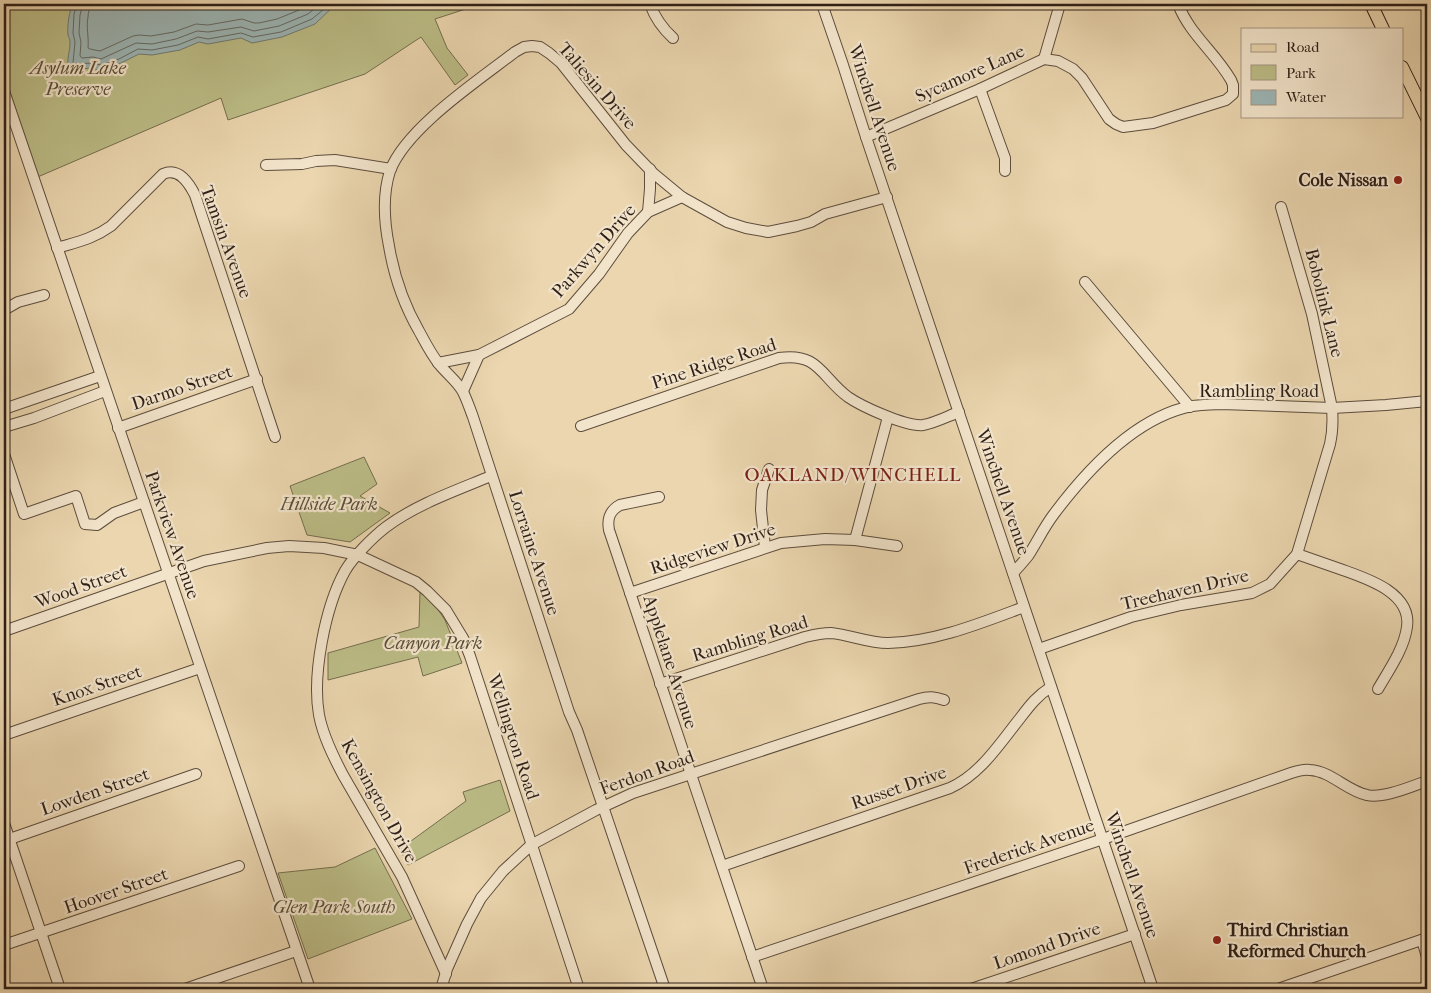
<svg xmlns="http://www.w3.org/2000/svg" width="1431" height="993" font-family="'IM FELL French Canon',serif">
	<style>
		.green { fill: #bcbd87; stroke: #756e4f }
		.water { fill: #9cb6b6; stroke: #707a76 }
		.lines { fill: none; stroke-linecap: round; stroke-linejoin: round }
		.shore { stroke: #656a66; stroke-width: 1 }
		.minor-casing { stroke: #5d4d3d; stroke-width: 12 }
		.major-casing { stroke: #2e1f17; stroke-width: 14 }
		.minor { stroke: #f2e4cb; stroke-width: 10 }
		.major { stroke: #ebd6af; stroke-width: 12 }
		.poi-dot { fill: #8f2418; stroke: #f2e4cb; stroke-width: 2 }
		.labels { text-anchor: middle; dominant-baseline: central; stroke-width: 4.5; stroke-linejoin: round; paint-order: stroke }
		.park-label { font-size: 18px; font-style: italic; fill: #594e39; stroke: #f2e4cb }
		.street-label { font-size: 18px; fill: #2e1f17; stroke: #f2e4cb }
		.poi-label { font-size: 18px; font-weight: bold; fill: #2e1f17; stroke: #f2e4cb; text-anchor: end }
		.neighbourhood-label { font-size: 19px; letter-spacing: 1px; fill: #7a1f14; stroke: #f2e4cb }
	</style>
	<rect width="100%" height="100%" fill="#ebd6af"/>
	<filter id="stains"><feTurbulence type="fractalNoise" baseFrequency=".004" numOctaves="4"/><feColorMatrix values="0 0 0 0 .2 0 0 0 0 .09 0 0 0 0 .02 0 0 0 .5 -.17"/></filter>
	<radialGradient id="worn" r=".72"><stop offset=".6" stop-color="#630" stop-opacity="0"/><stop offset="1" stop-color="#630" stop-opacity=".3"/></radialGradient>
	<g class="green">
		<polygon points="4,4 481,4 435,19 447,48 468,75 455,85 421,37 365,74 228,120 221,98 33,179 4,92"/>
		<polygon points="364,457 377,484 360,496 390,513 350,542 307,535 290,486"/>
		<polygon points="420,591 435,605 445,620 462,663 423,676 418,657 328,680 328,653 419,627"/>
		<polygon points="500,780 510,811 408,865 400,849 466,801 463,792"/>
		<polygon points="375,848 412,919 308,959 278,873 335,867"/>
	</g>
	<path class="water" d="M 73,4 L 336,4 L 315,24 L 282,37 L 252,43 L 241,38 L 208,44 L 199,42 L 180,50 L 152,55 L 139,54 L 121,63 L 101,71 L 92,68 L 69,70 C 66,57 70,54 70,42 C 70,39 69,38 68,35 C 67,27 69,11 73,4 Z"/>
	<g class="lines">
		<g class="shore">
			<polyline points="77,4 74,14 73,33 75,42 73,63 75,64 92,63 101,65 119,59 138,49 152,50 178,45 198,37 208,39 241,33 253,37 281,32 312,19 330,4"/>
			<polyline points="83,4 80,15 79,33 81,42 80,56 82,58 93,57 101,59 136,43 152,44 176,39 197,31 208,32 241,27 254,31 279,26 308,14 320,4"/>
			<path d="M 91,4 C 90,8 88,12 88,17 C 86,27 89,37 88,48 L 90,49 L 100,51 L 133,36 L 139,35 L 151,36 L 174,32 L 196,24 L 208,25 L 242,19 L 254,23 L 259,23 L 277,19 L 304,8 L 309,4"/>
		</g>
		<defs>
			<g id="minor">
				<path d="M 650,4 C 655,18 662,28 673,38"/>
				<polyline points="822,4 843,65 866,137 1153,989"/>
				<polyline points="1044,59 1060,4"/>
				<polyline points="980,89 1005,158 1005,171"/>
				<polyline points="4,91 310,989"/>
				<path d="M 866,137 L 980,89 L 1044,59 L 1058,61 L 1073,69 L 1082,78 L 1109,119 L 1116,124 L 1123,127 L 1153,123 L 1226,100 L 1233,94 L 1233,85 L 1231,80 C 1215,52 1190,35 1178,4"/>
				<polyline points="266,165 302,164 316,161 335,160 391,169"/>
				<polyline points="648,212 650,189 650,169"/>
				<path d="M 57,248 C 77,242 93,239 111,226 L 163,174 C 179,167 189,183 195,195 L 275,437"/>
				<polyline points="1085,282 1190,407"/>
				<polyline points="4,310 18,302 44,295"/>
				<polyline points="438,363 479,355"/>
				<polyline points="463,391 479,355 569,309 599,274 628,233 648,212 682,197"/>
				<polyline points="4,409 100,376"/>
				<path d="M 581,426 L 779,358 C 819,352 821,377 848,397 C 861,406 906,427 923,425 C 935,423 948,416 959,412"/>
				<polyline points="4,427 34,418 105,391"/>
				<polyline points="118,428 257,379"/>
				<polyline points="4,454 24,514 76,496 85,524 97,525 114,513 144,502"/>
				<path d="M 659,497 L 620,505 C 609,511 607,519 609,530 L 763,989"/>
				<polyline points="855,540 888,417"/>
				<polyline points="765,547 761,510 762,490 769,469"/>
				<path d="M 1297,554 C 1311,559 1326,564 1340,569 C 1365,578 1412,592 1407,627 C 1404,649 1389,670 1378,689"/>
				<path d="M 1013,573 C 1018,568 1023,562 1028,556 C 1037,542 1044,527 1054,514 C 1087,470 1135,417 1192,406 C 1202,405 1212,404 1222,404 L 1332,408 L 1386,405 L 1427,401"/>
				<polyline points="630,593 781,543 825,539 855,540 897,546"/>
				<polyline points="4,631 204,561 267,548 289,546 324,548 358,555 416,582 427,591 446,610 463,638 470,656 579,989"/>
				<path d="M 1039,649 L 1131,617 L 1181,605 L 1252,593 L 1270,584 L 1297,554 L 1330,444 C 1333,431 1333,421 1332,408 L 1312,314 L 1281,207"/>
				<path d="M 660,684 L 805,637 C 813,635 822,633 831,633 C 851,635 868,643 888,643 C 935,642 981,623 1024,607"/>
				<polyline points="4,735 200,668"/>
				<polyline points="4,823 60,989"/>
				<polyline points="4,841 196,774"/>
				<path d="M 722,866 L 950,788 C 981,774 1000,743 1021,717 C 1030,705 1038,695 1051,687"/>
				<polyline points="1422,940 1427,957"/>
				<polyline points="4,945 239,866"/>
				<path d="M 752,957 L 1103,839 L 1291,773 C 1297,771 1304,769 1310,770 C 1331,771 1347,791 1367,795 C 1383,799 1412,786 1427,781"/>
				<path d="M 446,974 L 402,877 L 343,775 C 333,756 323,736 319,715 C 312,675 325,607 345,571 C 353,557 373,537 386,527 C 417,504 455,491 491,476"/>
				<polyline points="185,989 296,951"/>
				<path d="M 441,989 L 447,969 L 467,924 L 481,898 L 503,871 L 531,845 L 596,810 L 633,793 L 919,699 C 929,696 935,697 944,700"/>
				<path d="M 665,989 L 577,730 L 569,712 L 473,417 C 470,409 467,400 463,392 C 458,382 446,373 439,364 C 431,354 425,342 419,331 C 404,305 394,276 389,246 C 384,221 382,196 390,171 C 406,128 479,80 515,52 L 524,47 L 532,46 L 540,47 L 549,53 L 561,63 L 626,145 L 653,173 L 682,197 L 727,222 L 746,228 L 768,232 L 797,226 L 811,222 L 825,214 L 887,197"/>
				<polyline points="971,989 1135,934"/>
				<polyline points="1278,989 1427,938"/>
			</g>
			<g id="major">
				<polyline points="1371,4 1383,29"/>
				<polyline points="1402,67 1427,118"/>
			</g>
		</defs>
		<use href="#minor" class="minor-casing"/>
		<use href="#major" class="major-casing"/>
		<use href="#minor" class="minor"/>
		<use href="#major" class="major"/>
	</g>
	<g class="poi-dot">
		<circle cx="1398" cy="180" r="5"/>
		<circle cx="1217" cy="940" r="5"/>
	</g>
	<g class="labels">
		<g class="park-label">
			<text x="78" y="68">Asylum Lake<tspan x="78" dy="21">Preserve</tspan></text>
			<text x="329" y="504">Hillside Park</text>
			<text x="433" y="643">Canyon Park</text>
			<text x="334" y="907">Glen Park South</text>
		</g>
		<g class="street-label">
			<text transform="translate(970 74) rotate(-24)">Sycamore Lane</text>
			<text transform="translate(597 86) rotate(49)">Taliesin Drive</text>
			<text transform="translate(874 108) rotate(72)">Winchell Avenue</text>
			<text transform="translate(226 242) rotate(70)">Tamsin Avenue</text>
			<text transform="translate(594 251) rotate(-49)">Parkwyn Drive</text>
			<text transform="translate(1324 303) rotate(76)">Bobolink Lane</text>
			<text transform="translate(714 364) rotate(-18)">Pine Ridge Road</text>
			<text transform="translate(182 388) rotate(-19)">Darmo Street</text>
			<text x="1259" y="391">Rambling Road</text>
			<text transform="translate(1003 492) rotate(71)">Winchell Avenue</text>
			<text transform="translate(172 535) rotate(71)">Parkview Avenue</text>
			<text transform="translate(713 549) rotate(-18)">Ridgeview Drive</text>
			<text transform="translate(534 553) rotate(72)">Lorraine Avenue</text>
			<text transform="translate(81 587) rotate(-20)">Wood Street</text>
			<text transform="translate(1185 590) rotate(-13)">Treehaven Drive</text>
			<text transform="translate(750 639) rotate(-17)">Rambling Road</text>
			<text transform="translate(670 662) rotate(72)">Applelane Avenue</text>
			<text transform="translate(97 686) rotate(-19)">Knox Street</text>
			<text transform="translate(513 737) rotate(72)">Wellington Road</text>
			<text transform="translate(647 773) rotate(-20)">Ferdon Road</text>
			<text transform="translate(899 788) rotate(-19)">Russet Drive</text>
			<text transform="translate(95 792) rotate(-19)">Lowden Street</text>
			<text transform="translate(379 801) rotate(61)">Kensington Drive</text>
			<text transform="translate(1029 847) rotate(-19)">Frederick Avenue</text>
			<text transform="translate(1132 875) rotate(71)">Winchell Avenue</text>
			<text transform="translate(116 891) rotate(-19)">Hoover Street</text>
			<text transform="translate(1047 946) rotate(-19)">Lomond Drive</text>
		</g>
		<g class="poi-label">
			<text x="1388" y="180">Cole Nissan</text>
			<text x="1227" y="930" text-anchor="start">Third Christian<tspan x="1227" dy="21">Reformed Church</tspan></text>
		</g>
		<g class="neighbourhood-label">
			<text x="853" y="475">OAKLAND/WINCHELL</text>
		</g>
	</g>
	<rect width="1431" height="993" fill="none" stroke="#ebd6af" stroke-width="20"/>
	<rect x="5" y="5" width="1421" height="983" fill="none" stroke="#2e1f17" stroke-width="2.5"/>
	<rect x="10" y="10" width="1411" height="973" fill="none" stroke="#2e1f17"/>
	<rect x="1241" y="28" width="162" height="90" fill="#f2e4cb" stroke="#a49583"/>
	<rect x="1251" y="44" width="25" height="8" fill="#ebd6af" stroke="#a49583"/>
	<text x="1286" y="52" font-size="15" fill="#2e1f17">Road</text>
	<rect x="1251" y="65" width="25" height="15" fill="#bcbd87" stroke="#a49583"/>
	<text x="1286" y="78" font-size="15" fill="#2e1f17">Park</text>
	<rect x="1251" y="90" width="25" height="15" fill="#9cb6b6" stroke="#a49583"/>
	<text x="1286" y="102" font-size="15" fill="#2e1f17">Water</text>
	<rect width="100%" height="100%" filter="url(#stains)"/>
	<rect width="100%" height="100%" fill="url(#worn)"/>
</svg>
